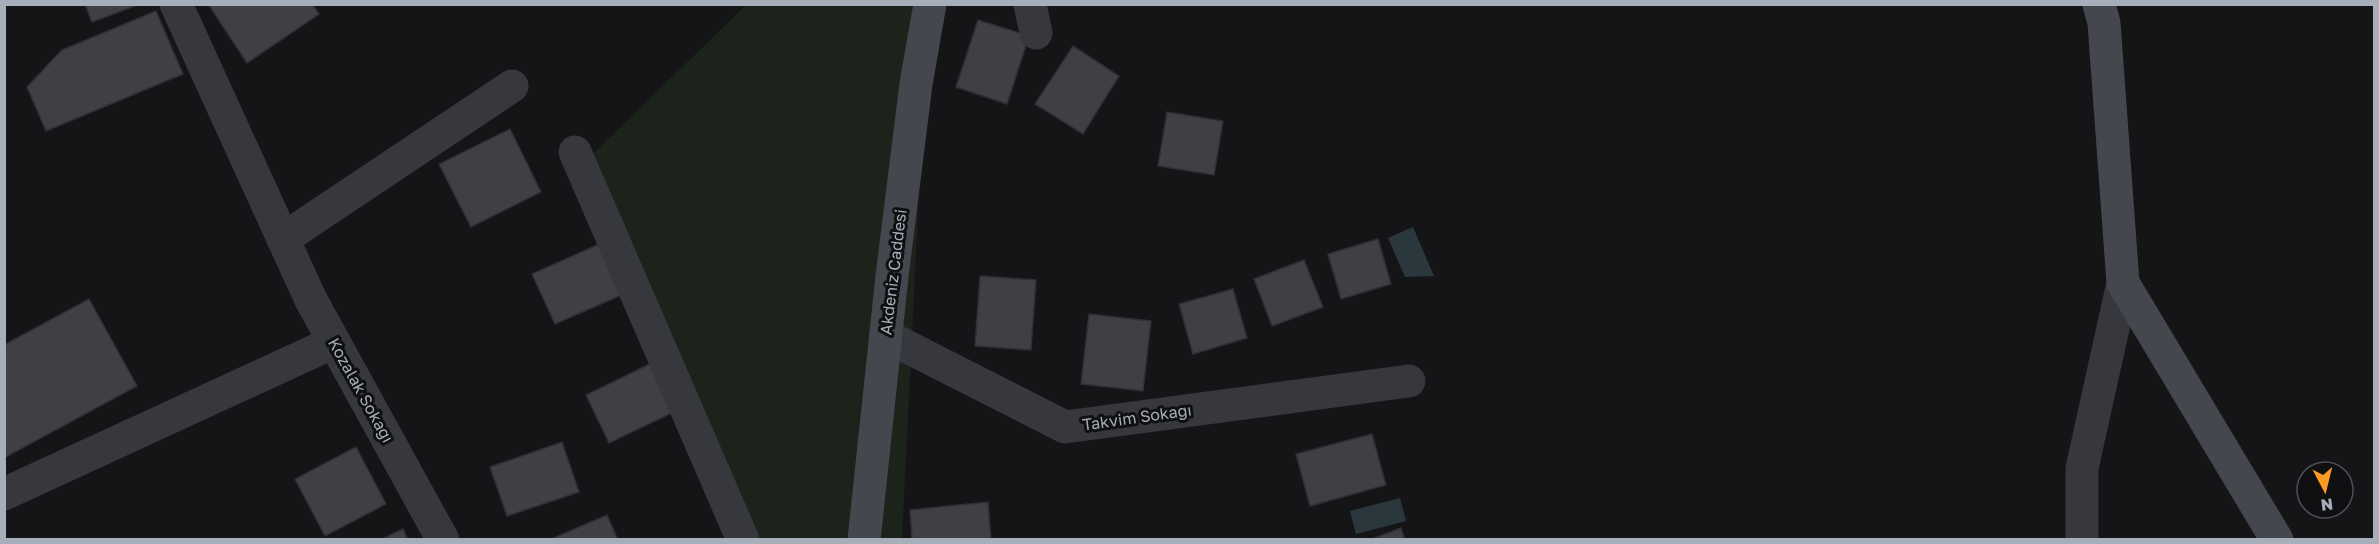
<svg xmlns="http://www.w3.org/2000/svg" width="2379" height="544" font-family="'Golos Text',sans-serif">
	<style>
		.green { fill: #1b231b }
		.water { fill: #2a373d }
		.building { fill: #3f4045; stroke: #2f2f34; stroke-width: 1.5 }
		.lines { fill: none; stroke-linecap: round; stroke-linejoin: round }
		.street { stroke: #36383d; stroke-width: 33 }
		.secondary { stroke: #44474d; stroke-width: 33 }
		.labels { text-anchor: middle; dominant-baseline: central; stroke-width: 6; stroke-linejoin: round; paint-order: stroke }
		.street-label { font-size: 16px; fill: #a6aeb9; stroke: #101012 }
	</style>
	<rect width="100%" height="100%" fill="#151517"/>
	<polygon class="green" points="746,5 928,5 902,539 745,539 577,169"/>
	<g class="water">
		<polygon points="1413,227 1434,276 1405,277 1388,238"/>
		<polygon points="1400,498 1406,521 1356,534 1350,511"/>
	</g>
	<g class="building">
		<polygon points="85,4 140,4 92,22"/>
		<polygon points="208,4 312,4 319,14 247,63"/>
		<polygon points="156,11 183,74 46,131 27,87 62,50"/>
		<polygon points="978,20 1029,36 1007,104 956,87"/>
		<polygon points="1073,46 1119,76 1083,134 1035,104"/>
		<polygon points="1167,112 1223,121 1214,175 1158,166"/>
		<polygon points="510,129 541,192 471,227 439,164"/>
		<polygon points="1378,239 1391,284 1341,299 1328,254"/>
		<polygon points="604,242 626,293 555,324 532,274"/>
		<polygon points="1304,260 1323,307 1272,326 1254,279"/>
		<polygon points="980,276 1036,280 1031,350 975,346"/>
		<polygon points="1233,289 1247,338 1193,354 1179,304"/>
		<polygon points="89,299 137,386 4,458 4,345"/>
		<polygon points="1089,314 1151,321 1143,391 1081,384"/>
		<polygon points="654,362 678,410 609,443 586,395"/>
		<polygon points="1372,434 1386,485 1310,506 1296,454"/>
		<polygon points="562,442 579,492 507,516 490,467"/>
		<polygon points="356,447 386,504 325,536 295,479"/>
		<polygon points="988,502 991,540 912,540 910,510"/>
		<polygon points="607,515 618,540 549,540"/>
		<polygon points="1401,528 1405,540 1369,540"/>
		<polygon points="403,529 408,540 380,540"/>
	</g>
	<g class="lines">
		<g class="street">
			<polyline points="176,4 311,300 443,540"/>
			<polyline points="1030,4 1036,33"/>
			<polyline points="575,152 743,540"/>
			<polyline points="283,239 512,86"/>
			<polyline points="886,336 1065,427 1409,381"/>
			<polyline points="4,494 334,342"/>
			<polyline points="2082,540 2082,468 2123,283"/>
		</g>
		<g class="secondary">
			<polyline points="2099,4 2104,23 2123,283 2277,540"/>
			<polyline points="864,540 892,276 916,84 930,4"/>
		</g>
	</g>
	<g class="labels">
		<g class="street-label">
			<text transform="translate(893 272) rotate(-83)">Akdeniz Caddesi</text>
			<text transform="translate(361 390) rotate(61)">Kozalak Sokağı</text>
			<text transform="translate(1137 417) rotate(-8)">Takvim Sokağı</text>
		</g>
	</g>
	<rect width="2379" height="544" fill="none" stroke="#a6aeb9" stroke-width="12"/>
	<g transform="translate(2325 490) rotate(173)"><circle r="28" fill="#101012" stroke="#4c4f55" stroke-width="1.5"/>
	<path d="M0-4.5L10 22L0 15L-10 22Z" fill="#ff9b25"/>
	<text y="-9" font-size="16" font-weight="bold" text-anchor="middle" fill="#a6aeb9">N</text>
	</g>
</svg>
